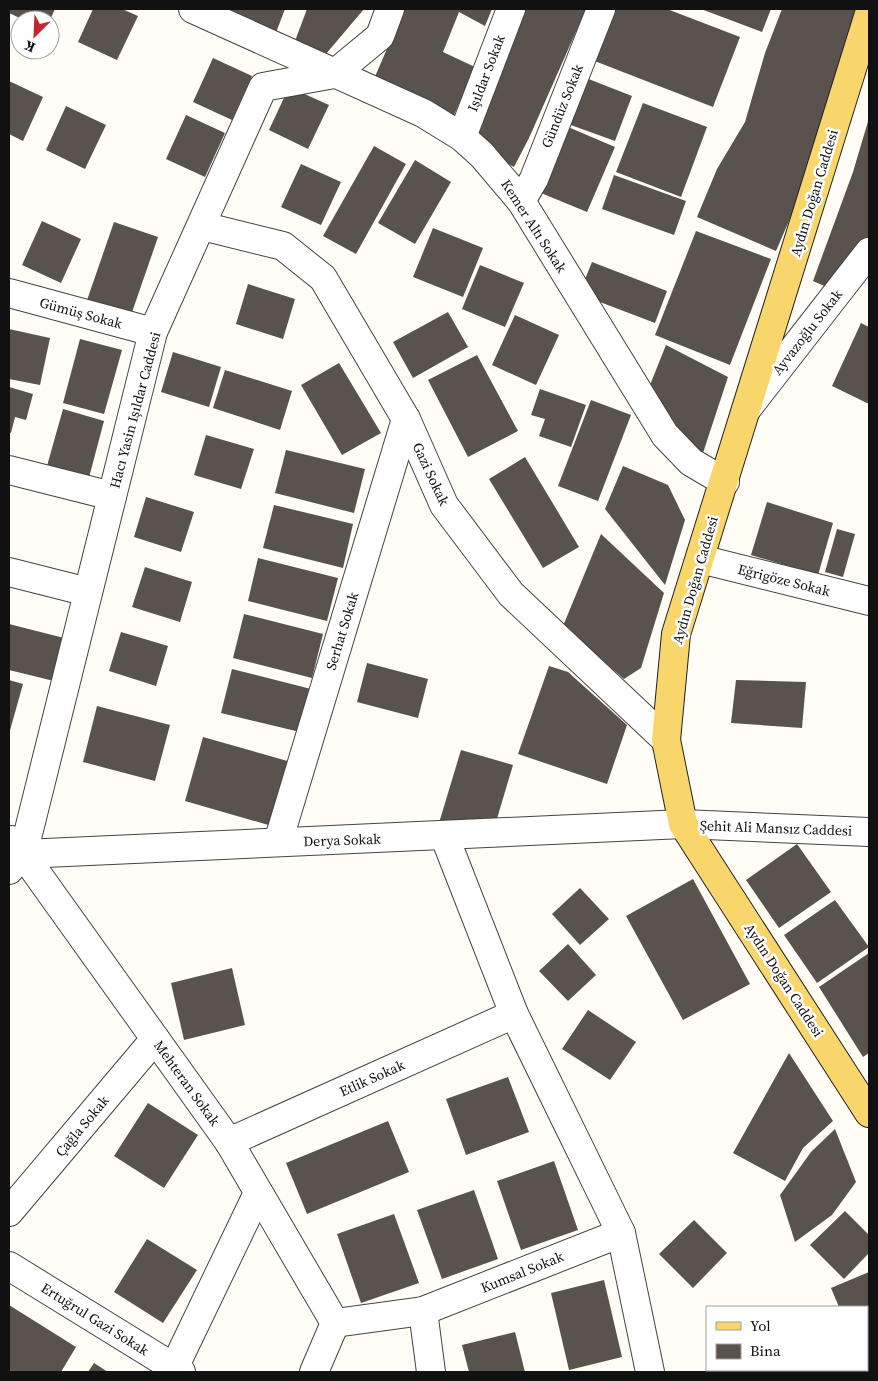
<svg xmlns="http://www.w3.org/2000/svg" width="878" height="1381" font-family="'Source Serif 4',serif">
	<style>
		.building { fill: #5a524d }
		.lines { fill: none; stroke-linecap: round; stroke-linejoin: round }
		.minor-casing { stroke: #444; stroke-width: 30 }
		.major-casing { stroke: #222; stroke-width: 30 }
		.minor { stroke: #fff; stroke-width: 28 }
		.major { stroke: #f9d66b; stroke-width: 28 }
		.labels { text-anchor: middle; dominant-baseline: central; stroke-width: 5; stroke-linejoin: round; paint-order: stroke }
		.street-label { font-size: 14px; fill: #111; stroke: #fff }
	</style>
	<rect width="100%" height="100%" fill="#fffdf5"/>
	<g class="building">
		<polygon points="9,9 55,9 50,20 24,20 9,13"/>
		<polygon points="93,9 122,9 138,16 117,60 78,42"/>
		<polygon points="232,9 285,9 275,35 228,17"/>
		<polygon points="307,9 364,9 320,61 292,49"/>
		<polygon points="404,9 492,9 485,26 459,12 443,52 475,67 451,122 371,86"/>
		<polygon points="519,9 586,9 529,138 514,167 465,140"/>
		<polygon points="611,9 667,9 740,37 713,107 592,60"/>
		<polygon points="701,9 771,9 762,32"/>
		<polygon points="782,9 859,9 812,149 797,202 776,251 697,217 717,169 745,122 765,53"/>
		<polygon points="213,58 252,76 232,120 193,102"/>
		<polygon points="586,78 632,96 615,141 568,124"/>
		<polygon points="9,81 43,97 23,141 9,134"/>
		<polygon points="289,87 329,105 308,149 269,130"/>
		<polygon points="643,103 707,127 681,197 616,172"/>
		<polygon points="66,106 106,125 85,169 46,150"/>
		<polygon points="186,115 225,133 205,177 166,159"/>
		<polygon points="869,118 869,241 831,289 813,281 853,172"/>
		<polygon points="568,127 615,147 587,212 541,193"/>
		<polygon points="374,146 406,164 356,254 323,236"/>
		<polygon points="415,160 451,182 415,244 378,223"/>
		<polygon points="301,164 341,182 321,225 281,207"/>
		<polygon points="614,175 686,201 674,235 602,209"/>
		<polygon points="42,221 81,239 61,283 22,265"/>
		<polygon points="114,222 158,237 129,321 85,306"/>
		<polygon points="433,228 483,248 463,297 413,277"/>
		<polygon points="696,231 771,259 730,365 655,335"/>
		<polygon points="592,262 667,291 655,323 579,294"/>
		<polygon points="480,265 524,283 505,327 462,309"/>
		<polygon points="248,284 295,299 283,339 236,324"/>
		<polygon points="448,312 468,347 413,378 393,342"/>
		<polygon points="515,315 559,335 536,385 492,365"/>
		<polygon points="861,323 869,327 869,404 832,386"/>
		<polygon points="9,329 50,338 40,385 9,379"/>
		<polygon points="80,339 122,350 104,414 63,403"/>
		<polygon points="666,345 728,377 700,462 646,395"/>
		<polygon points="173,352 221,367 209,407 161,392"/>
		<polygon points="477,355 518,431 468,457 428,380"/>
		<polygon points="339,363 381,433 342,455 301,385"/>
		<polygon points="225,370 292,391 280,430 213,408"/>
		<polygon points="9,387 33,394 26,420 15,417 11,433 9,432"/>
		<polygon points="540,389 586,405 571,447 539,436 545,419 531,415"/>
		<polygon points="591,400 631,415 598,501 558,486"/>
		<polygon points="63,409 104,421 87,485 45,473"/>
		<polygon points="206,435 254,449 241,489 194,475"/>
		<polygon points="286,450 365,469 354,513 275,493"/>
		<polygon points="525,457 579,547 543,568 489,479"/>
		<polygon points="623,466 668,485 685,520 665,585 605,509"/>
		<polygon points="146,497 194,512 181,552 134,537"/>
		<polygon points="767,502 833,523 818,575 751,555"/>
		<polygon points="274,505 353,524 343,568 263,548"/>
		<polygon points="837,529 855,534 843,577 825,572"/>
		<polygon points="601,534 664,593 641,668 624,679 563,626"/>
		<polygon points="258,558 338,578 327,621 248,601"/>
		<polygon points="145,567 192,582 180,622 132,607"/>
		<polygon points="244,614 323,634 312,678 233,658"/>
		<polygon points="9,624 64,638 54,681 9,670"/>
		<polygon points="121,632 168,646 156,686 109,671"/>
		<polygon points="367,663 428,679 418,718 357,702"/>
		<polygon points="549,666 568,672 627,725 607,784 518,754"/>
		<polygon points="232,669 311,689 300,732 221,713"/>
		<polygon points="9,680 23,684 9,734"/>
		<polygon points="736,680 806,682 802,728 731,723"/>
		<polygon points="97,706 170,725 155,781 83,762"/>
		<polygon points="203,737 291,762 272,826 185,801"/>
		<polygon points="461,750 513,765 496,822 439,823"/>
		<polygon points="797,844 831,892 779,928 746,880"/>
		<polygon points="693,879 750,984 683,1020 626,916"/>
		<polygon points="580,888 609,919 580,945 552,914"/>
		<polygon points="835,900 869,947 817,983 784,935"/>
		<polygon points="568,944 596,975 568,1001 539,971"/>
		<polygon points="869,953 869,1053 863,1057 819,987"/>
		<polygon points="232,968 245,1025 184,1040 171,983"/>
		<polygon points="588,1010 636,1042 610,1080 562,1049"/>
		<polygon points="789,1053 833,1121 803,1148 785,1181 733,1153"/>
		<polygon points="508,1077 529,1132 466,1155 446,1099"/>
		<polygon points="148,1103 198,1135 164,1188 114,1156"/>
		<polygon points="388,1121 409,1172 307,1214 286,1163"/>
		<polygon points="835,1129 856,1182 832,1215 795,1242 780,1195 811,1152"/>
		<polygon points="554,1161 578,1230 521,1250 497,1181"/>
		<polygon points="474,1190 498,1259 442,1279 417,1210"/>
		<polygon points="845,1211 869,1235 869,1253 844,1279 810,1245"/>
		<polygon points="394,1214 419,1283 361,1303 337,1234"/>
		<polygon points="694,1220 727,1253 693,1288 659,1254"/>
		<polygon points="147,1239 197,1270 163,1323 114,1292"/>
		<polygon points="869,1272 869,1323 867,1324 867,1307 839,1307 831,1288"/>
		<polygon points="604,1280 622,1357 569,1370 551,1293"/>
		<polygon points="9,1305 76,1347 61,1372 9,1372"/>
		<polygon points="515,1332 525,1372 469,1372 462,1345"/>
		<polygon points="94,1363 108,1372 88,1372"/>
	</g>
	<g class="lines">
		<defs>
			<g id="minor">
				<polyline points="193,9 423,113 462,137 482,155 521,201 665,435 691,462 725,482"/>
				<polyline points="462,137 511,9"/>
				<polyline points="521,201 534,179 601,9"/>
				<polyline points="202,226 283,246 323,278 406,419 444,505 511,594 666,740"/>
				<polyline points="9,293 153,332"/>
				<polyline points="746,410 869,252"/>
				<polyline points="9,470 112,496"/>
				<polyline points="700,559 869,601"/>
				<polyline points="9,572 88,592"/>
				<polyline points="444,835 514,1014 621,1233 650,1372"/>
				<polyline points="11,840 23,854 683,824 869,832"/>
				<polyline points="278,842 406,419"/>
				<polyline points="23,854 229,1142 335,1323"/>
				<polyline points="9,870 23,854 153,332 263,87 334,74 380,36 390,9"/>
				<polyline points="229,1142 514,1014"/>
				<polyline points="9,1212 155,1039"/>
				<polyline points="9,1266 181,1372"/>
				<polyline points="423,1311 431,1372"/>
				<polyline points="335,1323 423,1311 621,1233"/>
				<polyline points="172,1372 258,1193"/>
				<polyline points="314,1372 335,1323"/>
			</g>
			<polyline id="major" points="869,14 676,634 666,740 683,824 869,1113"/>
		</defs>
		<use href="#minor" class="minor-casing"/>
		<use href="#major" class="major-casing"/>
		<use href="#minor" class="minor"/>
		<use href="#major" class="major"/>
	</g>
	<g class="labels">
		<g class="street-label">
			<text transform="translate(486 73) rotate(-69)">Işıldar Sokak</text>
			<text transform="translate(562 106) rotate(-68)">Gündüz Sokak</text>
			<text transform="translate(814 193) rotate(-73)">Aydın Doğan Caddesi</text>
			<text transform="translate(534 226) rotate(57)">Kemer Altı Sokak</text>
			<text transform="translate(81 313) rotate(15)">Gümüş Sokak</text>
			<text transform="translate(807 332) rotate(-52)">Ayvazoğlu Sokak</text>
			<text transform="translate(135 410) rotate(-75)">Hacı Yasin Işıldar Caddesi</text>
			<text transform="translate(431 474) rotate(65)">Gazi Sokak</text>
			<text transform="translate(695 580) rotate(-74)">Aydın Doğan Caddesi</text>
			<text transform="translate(784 580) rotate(14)">Eğrigöze Sokak</text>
			<text transform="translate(342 631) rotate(-73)">Serhat Sokak</text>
			<text transform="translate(776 828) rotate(2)">Şehit Ali Mansız Caddesi</text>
			<text transform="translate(342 840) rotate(-2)">Derya Sokak</text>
			<text transform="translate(784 980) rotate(57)">Aydın Doğan Caddesi</text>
			<text transform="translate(372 1078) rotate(-24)">Etlik Sokak</text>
			<text transform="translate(187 1083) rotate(54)">Mehteran Sokak</text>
			<text transform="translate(82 1126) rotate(-50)">Çağla Sokak</text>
			<text transform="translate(522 1272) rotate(-22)">Kumsal Sokak</text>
			<text transform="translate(95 1319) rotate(32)">Ertuğrul Gazi Sokak</text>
		</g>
	</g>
	<rect width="878" height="1381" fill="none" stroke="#111111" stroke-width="20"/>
	<rect x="706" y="1306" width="162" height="65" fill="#ffffff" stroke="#a0a0a0"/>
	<rect x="716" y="1322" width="25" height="8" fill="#f9d66b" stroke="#a0a0a0"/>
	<text x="750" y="1331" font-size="15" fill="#111111">Yol</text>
	<rect x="716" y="1344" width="25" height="15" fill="#5a524d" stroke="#a0a0a0"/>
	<text x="750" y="1356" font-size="15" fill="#111111">Bina</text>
	<g transform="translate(35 35) rotate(204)"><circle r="24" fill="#ffffff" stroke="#a0a0a0"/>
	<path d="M0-4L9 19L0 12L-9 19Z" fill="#c4262e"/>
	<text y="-8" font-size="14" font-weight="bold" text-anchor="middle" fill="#111111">K</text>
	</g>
</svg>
